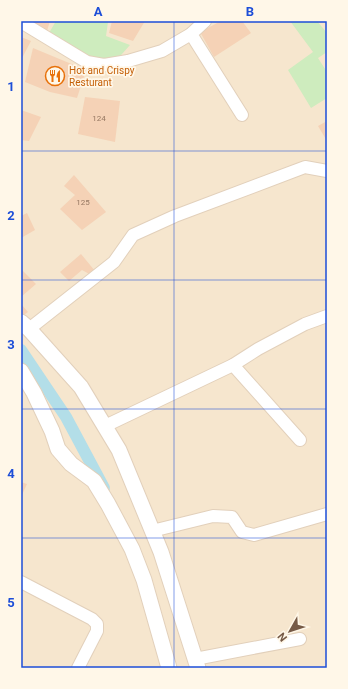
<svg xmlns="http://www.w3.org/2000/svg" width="348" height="689" font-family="Roboto,sans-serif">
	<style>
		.residential { fill: #f6e6ce }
		.green { fill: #ceecbe }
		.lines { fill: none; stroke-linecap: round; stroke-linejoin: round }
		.canal { stroke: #b3dee8; stroke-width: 12 }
		.building { fill: #f5d2b6 }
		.minor-casing { stroke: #e2d0bb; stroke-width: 14 }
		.tertiary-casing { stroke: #e2d0bb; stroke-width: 17 }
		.minor { stroke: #fff; stroke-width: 12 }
		.tertiary { stroke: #fff; stroke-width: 15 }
		.grid { fill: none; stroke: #1d4ed8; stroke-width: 1; stroke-opacity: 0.55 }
		.labels { text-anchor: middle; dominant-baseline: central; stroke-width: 3.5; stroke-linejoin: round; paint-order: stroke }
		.number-label { font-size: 8px; fill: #967862 }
		.food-label { font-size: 10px; fill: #c56008; stroke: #fff7e8; text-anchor: start }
		.neatline { fill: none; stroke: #1d4ed8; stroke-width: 1.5 }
		.grid-label { font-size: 13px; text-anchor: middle; font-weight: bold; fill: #1d4ed8 }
	</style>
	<rect width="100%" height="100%" fill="#fef4e0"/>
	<rect class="residential" x="21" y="21" width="306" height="647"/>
	<g class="green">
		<polygon points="56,21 106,21 108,22 106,36 130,45 105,73 49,33"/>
		<polygon points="290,21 317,21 327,33 327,52 318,58 327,72 327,98 311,108 288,70 313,52"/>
	</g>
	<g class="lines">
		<polyline class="canal" points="21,350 66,417 104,488"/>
	</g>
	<g class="building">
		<polygon points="30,21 50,21 47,31"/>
		<polygon points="112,21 145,21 133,41 109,33"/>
		<polygon points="221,21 242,21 251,33 214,57 200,32"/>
		<polygon points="21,37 31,41 21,60"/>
		<polygon points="33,48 86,70 77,98 50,92 25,82"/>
		<polygon points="85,97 120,101 115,142 78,134"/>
		<polygon points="21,110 41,117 29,141 21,140"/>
		<polygon points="327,121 327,141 318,126"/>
		<polygon points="74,175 106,212 82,230 60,209 75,195 64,186"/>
		<polygon points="27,213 35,230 21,238 21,216"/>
		<polygon points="81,254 95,271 91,275 82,270 69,281 60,272"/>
		<polygon points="21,269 36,284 21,297"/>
		<polygon points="21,304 28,312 21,317"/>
		<polygon points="21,482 27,484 21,497"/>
	</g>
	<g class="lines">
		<defs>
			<g id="minor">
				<polyline points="21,22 87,62 104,65 128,61 162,51 191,34 205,21"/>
				<polyline points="191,34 242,115"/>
				<polyline points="29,329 114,262 133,235 175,216 305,167 327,171"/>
				<polyline points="233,365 300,440"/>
				<polyline points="105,426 233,365 258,349 305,324 327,316"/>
				<polyline points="152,531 213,516 232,517 242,532 254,535 327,514"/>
				<polyline points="21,582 92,619 97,624 97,631 78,668"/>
				<polyline points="195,659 300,639"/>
			</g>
			<g id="tertiary">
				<polyline points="21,322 29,329 81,387 119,450 161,552 198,668"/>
				<polyline points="21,371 34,393 52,431 58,449 71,464 94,481 108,504 132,549 144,580 169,668"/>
			</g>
		</defs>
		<use href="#minor" class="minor-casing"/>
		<use href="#tertiary" class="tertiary-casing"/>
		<use href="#minor" class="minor"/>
		<use href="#tertiary" class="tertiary"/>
	</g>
	<path class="grid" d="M 174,21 L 174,668M 21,151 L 327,151M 21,280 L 327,280M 21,409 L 327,409M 21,538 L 327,538"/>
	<defs>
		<symbol id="restaurant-ring" viewBox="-11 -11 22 22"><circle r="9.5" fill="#fff7e8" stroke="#e8710a" stroke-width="1.5"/><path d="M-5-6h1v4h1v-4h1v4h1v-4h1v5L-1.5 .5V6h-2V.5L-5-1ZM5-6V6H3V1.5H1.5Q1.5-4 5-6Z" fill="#e8710a"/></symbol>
	</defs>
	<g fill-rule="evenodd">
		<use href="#restaurant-ring" x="44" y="65" width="22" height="22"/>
	</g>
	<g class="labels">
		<g class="number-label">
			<text x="99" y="118">124</text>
			<text x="83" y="202">125</text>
		</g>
		<g class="food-label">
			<text x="69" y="70">Hot and Crispy<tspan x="69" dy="12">Resturant</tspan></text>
		</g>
	</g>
	<rect width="348" height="689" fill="none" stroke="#fff7e8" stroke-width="44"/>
	<g transform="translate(290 631) rotate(231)" stroke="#fff7e8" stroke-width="3" paint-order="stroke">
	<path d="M0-3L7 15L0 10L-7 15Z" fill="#765a46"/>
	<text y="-6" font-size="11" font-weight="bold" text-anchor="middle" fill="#765a46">N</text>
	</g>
	<rect x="22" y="22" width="304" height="645" class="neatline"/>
	<g class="grid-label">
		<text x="98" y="16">A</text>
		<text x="250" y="16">B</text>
		<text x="11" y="91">1</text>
		<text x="11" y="220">2</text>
		<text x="11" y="349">3</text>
		<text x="11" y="478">4</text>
		<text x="11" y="607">5</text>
	</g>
</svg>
